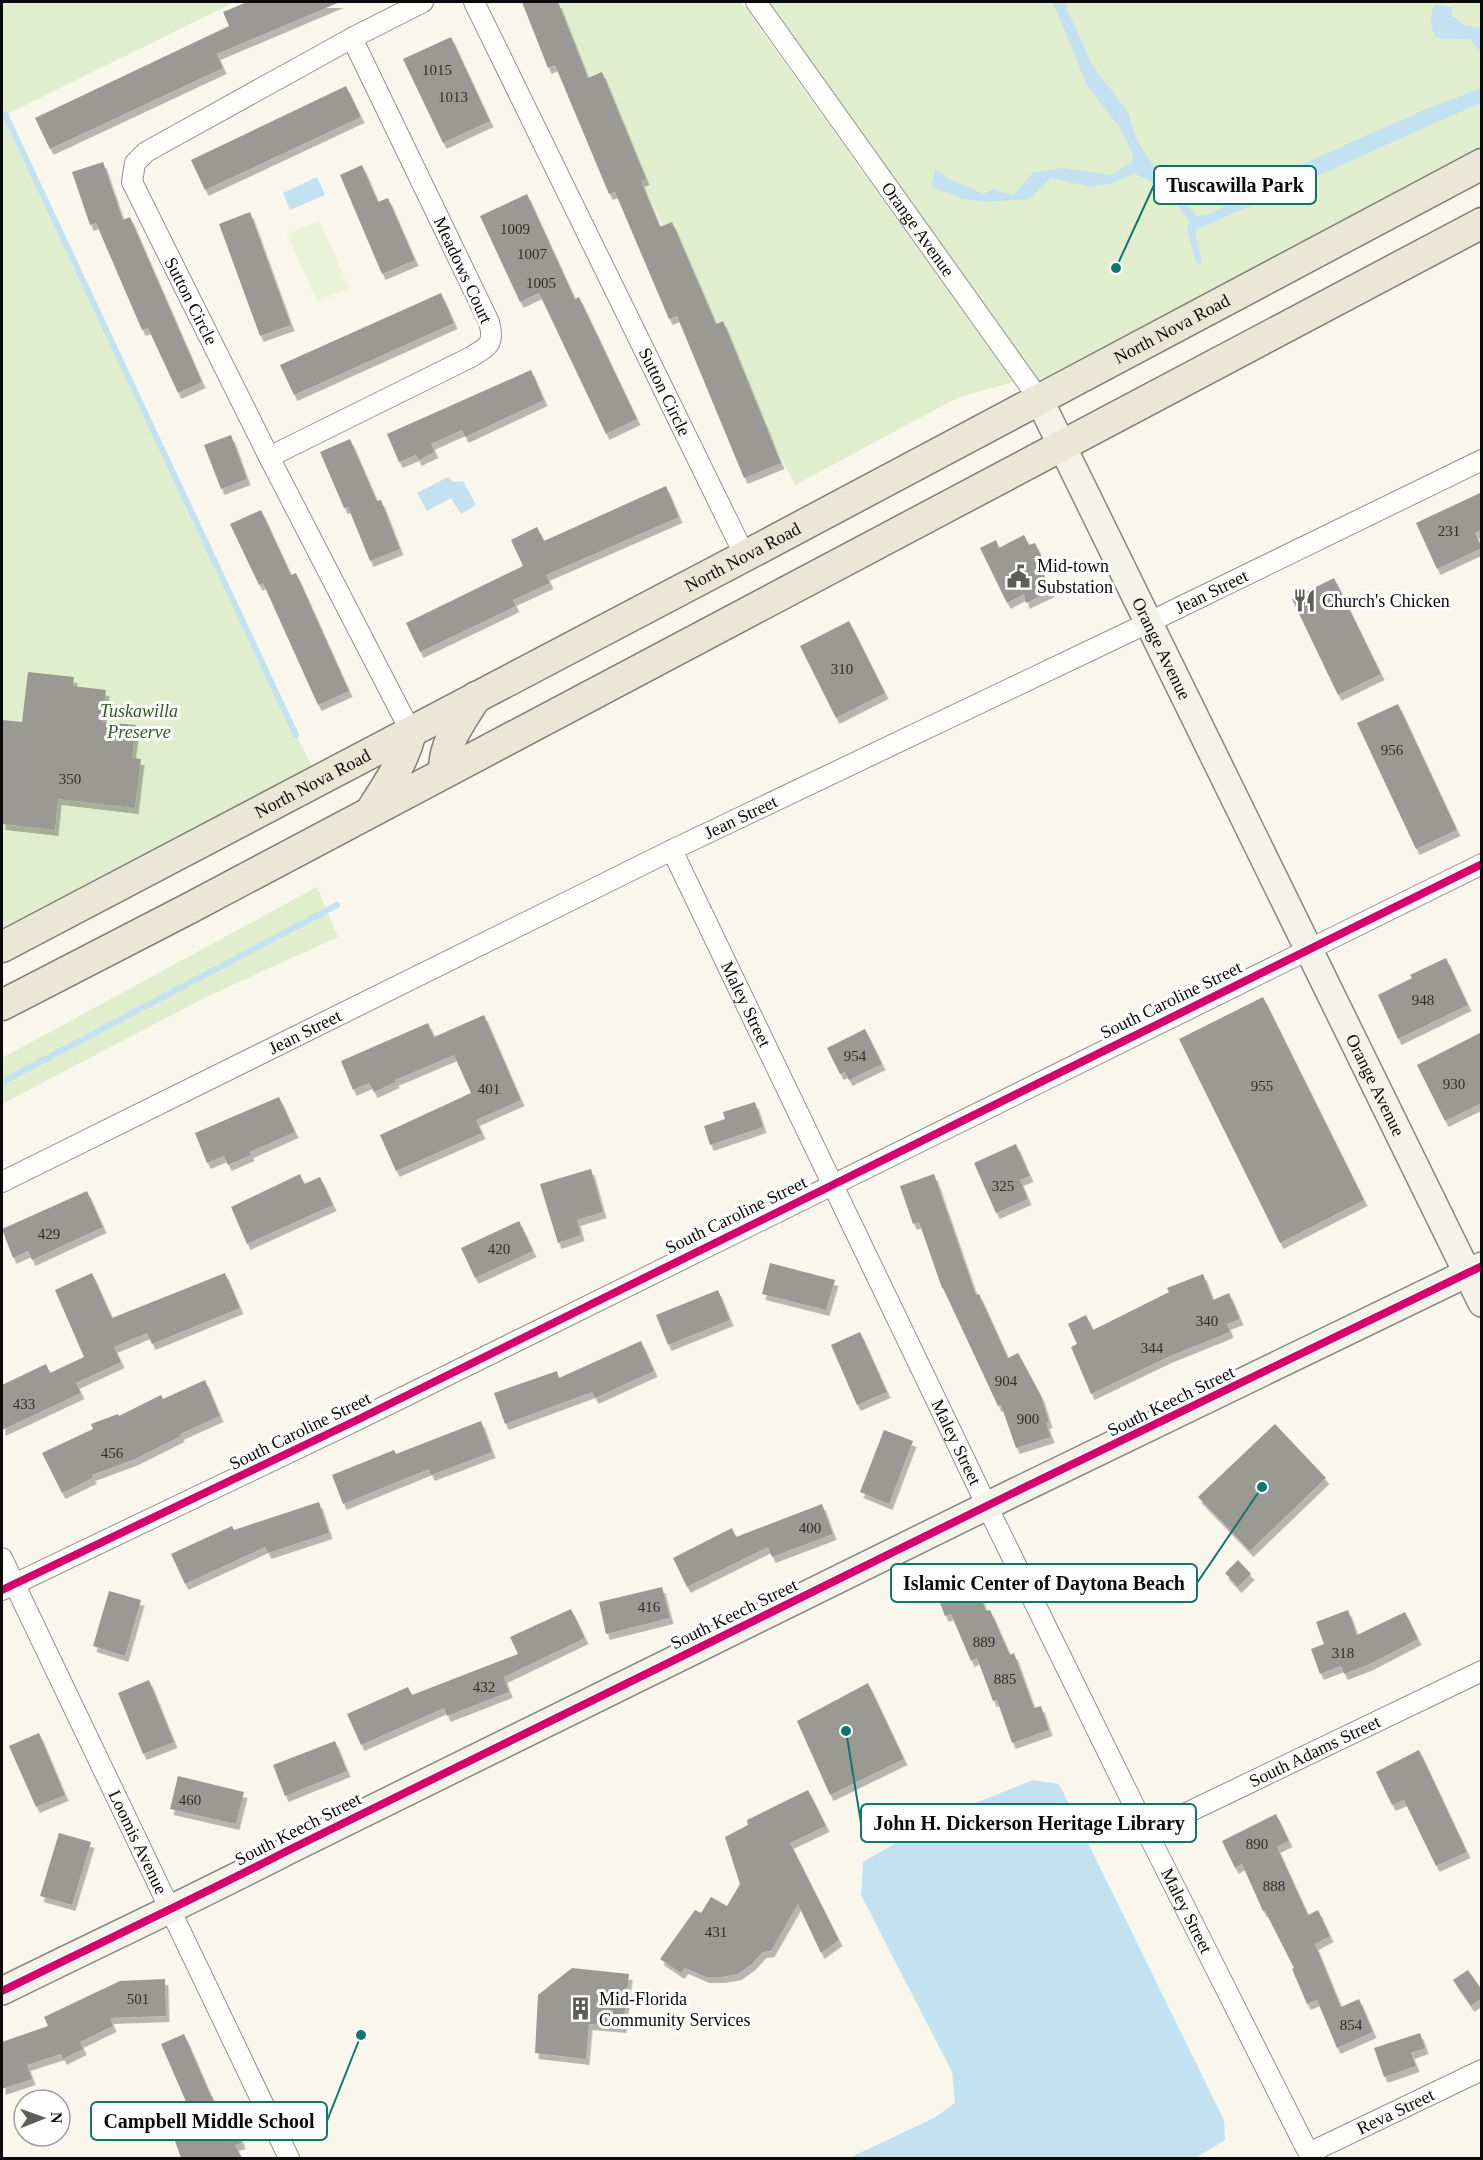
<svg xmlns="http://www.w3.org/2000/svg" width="1483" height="2160" font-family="'Times New Roman',serif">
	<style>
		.green { fill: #e0eecd }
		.pitch { fill: #eaf2d7 }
		.water { fill: #c4e1f2 }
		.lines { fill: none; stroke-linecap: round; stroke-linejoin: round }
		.stream { stroke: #c4e1f2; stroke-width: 6 }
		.building { fill: #9b9993; filter: url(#shadow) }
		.street-casing { stroke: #92918c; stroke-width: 22 }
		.secondary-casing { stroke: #888782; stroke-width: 30 }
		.primary-casing { stroke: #7f7e79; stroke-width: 33 }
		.street { stroke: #fefefc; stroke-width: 20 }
		.secondary { stroke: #f4f3e7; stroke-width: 27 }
		.primary { stroke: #ebe7d7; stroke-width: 30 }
		.cycleway-casing { stroke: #fff; stroke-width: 11 }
		.cycleway { stroke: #d6006c; stroke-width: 8 }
		.labels { text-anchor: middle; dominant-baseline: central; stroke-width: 6; stroke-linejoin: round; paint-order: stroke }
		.number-label { font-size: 15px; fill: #2e2e2c }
		.street-label { font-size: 18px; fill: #0a0a0a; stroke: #fff }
		.poi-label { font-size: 18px; fill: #0a0a0a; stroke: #fff; text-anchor: start }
		.park-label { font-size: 18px; font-style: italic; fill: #295e1d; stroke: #fff }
		.leader { fill: none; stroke: #0f766e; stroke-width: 2 }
		.callout-dot { fill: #0f766e; stroke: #fff; stroke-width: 2 }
		.callout { fill: #fff; stroke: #0f766e; stroke-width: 2 }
		.callout-label { font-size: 20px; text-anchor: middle; font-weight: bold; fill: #0a0a0a }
	</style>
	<defs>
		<filter id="shadow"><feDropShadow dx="3.5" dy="6" stdDeviation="0" flood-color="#0004"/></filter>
	</defs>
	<rect width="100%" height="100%" fill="#f9f7ec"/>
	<g class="green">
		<polygon points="2,2 235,2 5,115 296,735 319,780 2,947"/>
		<polygon points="550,2 741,2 1013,382 957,398 795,485"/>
		<polygon points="756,2 1481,2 1481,164 1039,399"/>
		<polygon points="317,887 338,937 204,998 2,1104 2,1058"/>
	</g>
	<polygon class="pitch" points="319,220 349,288 317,302 287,234"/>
	<g class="water">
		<path d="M 1053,2 L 1064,2 L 1092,65 L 1128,112 L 1136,139 L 1153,165 L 1169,182 L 1196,216 L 1210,214 L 1307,162 L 1424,110 L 1481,88 L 1481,103 C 1385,144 1291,189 1195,230 L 1202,264 L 1197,265 L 1187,230 L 1189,220 L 1166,190 L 1134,173 L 1112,183 L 1091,187 L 1051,178 L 1029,199 L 986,202 L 963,199 L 932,187 L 935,169 L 947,178 L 984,194 L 993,189 L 1013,195 L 1033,173 L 1063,168 L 1113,175 L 1132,161 L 1133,155 L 1119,126 L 1087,86 Z"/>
		<path d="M 1435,4 L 1453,8 L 1451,15 L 1464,25 L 1479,28 L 1481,27 L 1481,52 L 1469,39 L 1436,38 C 1430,28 1429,15 1435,4 Z"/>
		<polygon points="317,177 325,195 290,210 283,193"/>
		<polygon points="448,477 454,482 463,481 476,505 461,514 451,498 427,511 417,493"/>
		<polygon points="1033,1780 1059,1784 1224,2120 1225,2140 1196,2158 849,2158 934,2118 955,2103 952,2072 861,1895 863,1862 938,1818"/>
	</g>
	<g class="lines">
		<g class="stream">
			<polyline points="5,114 296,735"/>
			<polyline points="2,1082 337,905"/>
		</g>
	</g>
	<g class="building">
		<polygon points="247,2 340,2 217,54 223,68 50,149 35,118 229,26 223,12"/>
		<polygon points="522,2 558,2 588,78 602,72 646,179 641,181 660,227 672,222 716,324 723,321 781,463 744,478 677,316 669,319 615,192 609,194 555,65 548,68"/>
		<polygon points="451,37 490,121 443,143 403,59"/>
		<polygon points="346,86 361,117 205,190 191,160"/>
		<polygon points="103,162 123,220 130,217 202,382 178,393 148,328 142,330 96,223 90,225 72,172"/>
		<polygon points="362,165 378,202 388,198 415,260 382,274 340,175"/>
		<polygon points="527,194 575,299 579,297 637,419 606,434 539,293 520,302 480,216"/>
		<polygon points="250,212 291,325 260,336 219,224"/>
		<polygon points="441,293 454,323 294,395 280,365"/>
		<polygon points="531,370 544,400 465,437 462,430 431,444 435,452 418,460 416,455 399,462 387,434"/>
		<polygon points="231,435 247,479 221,489 204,445"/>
		<polygon points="350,439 377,501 381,500 400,549 370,561 348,507 344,508 320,452"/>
		<polygon points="666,486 679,517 546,575 550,583 513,600 516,606 420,652 406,623 523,566 511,540 537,527 544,541"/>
		<polygon points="1482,492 1482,530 1475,533 1482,548 1437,569 1416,523"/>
		<polygon points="261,510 291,575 296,573 349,691 318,705 263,583 259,585 230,524"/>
		<polygon points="1024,535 1029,545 1035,543 1042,558 1037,561 1051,591 1026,603 1024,594 1007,603 980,548 996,540 999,548"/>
		<polygon points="1334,578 1381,674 1338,695 1292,599"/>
		<polygon points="849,621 885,693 836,718 800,646"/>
		<polygon points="28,672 74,677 73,686 106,690 102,722 136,725 132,758 141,759 135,808 58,799 55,830 2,824 2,720 22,722"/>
		<polygon points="1398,704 1457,830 1416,849 1357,723"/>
		<polygon points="1446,958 1468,1005 1398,1039 1378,995 1412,978 1410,975"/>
		<polygon points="1263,997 1364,1200 1280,1243 1179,1039"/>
		<polygon points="484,1015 521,1100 476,1120 482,1133 396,1171 380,1135 471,1093 454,1055 395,1080 396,1082 374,1092 369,1083 353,1090 341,1061 428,1023 434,1037"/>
		<polygon points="865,1029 882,1064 849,1080 845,1072 840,1074 827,1048"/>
		<polygon points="1482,1032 1482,1103 1445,1121 1417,1065"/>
		<polygon points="279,1097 295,1132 250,1152 251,1155 228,1165 224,1156 207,1163 195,1133"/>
		<polygon points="755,1102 763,1127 710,1145 704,1126 725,1119 723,1112"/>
		<polygon points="1016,1144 1030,1176 1020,1180 1028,1199 996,1213 974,1163"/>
		<polygon points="591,1169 603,1212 577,1220 581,1235 558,1243 540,1184"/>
		<polygon points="300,1174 304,1184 320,1177 333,1205 247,1244 231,1207"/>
		<polygon points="934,1174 976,1295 979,1294 1008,1358 1018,1353 1041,1396 1049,1422 1046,1423 1051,1437 1016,1448 1001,1405 998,1406 943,1288 942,1288 919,1222 913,1224 900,1186"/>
		<polygon points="87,1191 103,1227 32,1260 28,1251 13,1258 2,1229"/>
		<polygon points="519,1221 533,1251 475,1278 461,1248"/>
		<polygon points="770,1263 835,1280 826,1310 762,1294"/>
		<polygon points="92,1273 112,1318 225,1273 240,1308 152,1344 147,1333 114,1347 121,1362 76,1383 81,1393 2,1430 2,1385 46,1364 50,1373 84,1357 55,1290"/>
		<polygon points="1203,1274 1213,1300 1229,1293 1240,1319 1227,1324 1230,1332 1168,1357 1091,1394 1071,1347 1077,1344 1068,1324 1086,1315 1093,1330 1169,1292 1167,1288"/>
		<polygon points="718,1290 730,1320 668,1345 656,1315"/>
		<polygon points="860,1332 887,1392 857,1405 831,1345"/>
		<polygon points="641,1341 654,1371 595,1398 592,1392 505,1424 494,1393 557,1371 559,1378"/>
		<polygon points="205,1380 220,1416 180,1434 181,1436 135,1459 92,1475 93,1478 62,1493 42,1453 93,1429 91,1424 118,1414 119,1416 161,1395 163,1399"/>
		<polygon points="481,1421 492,1452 431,1475 429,1469 343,1504 332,1475 394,1450 396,1454"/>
		<polygon points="1275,1424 1326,1478 1250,1551 1198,1497"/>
		<polygon points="884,1430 913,1441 889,1504 860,1492"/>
		<polygon points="319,1502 329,1533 268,1553 265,1547 185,1584 171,1554 232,1526 234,1530"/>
		<polygon points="822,1504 833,1534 772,1557 768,1547 687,1587 673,1558 732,1528 736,1537"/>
		<polygon points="1238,1560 1251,1574 1238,1587 1225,1573"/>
		<polygon points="954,1571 957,1579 973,1574 986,1611 990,1610 1010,1655 1014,1653 1034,1708 1041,1706 1049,1730 1012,1743 997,1700 993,1701 977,1658 971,1661 951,1614 945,1616 931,1579"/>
		<polygon points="662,1587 670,1618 606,1634 599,1602"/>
		<polygon points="109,1591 141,1600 125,1656 93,1646"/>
		<polygon points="571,1609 585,1638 504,1677 509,1692 447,1716 444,1708 361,1745 347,1714 408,1687 412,1695 518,1654 510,1637"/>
		<polygon points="1348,1610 1357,1635 1405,1612 1418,1639 1368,1665 1344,1674 1341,1666 1320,1674 1311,1649 1324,1644 1316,1622"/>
		<polygon points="149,1680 174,1742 143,1754 118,1693"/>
		<polygon points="868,1683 904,1759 830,1795 797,1721"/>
		<polygon points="39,1733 65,1795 36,1807 9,1746"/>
		<polygon points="335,1741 347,1771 285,1796 273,1765"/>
		<polygon points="1419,1750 1467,1852 1436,1866 1404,1800 1392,1805 1376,1772"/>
		<polygon points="178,1776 244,1792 236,1824 170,1809"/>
		<polygon points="808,1790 826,1826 790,1843 839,1940 821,1953 798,1904 771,1951 763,1952 752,1964 738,1974 722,1977 706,1977 685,1968 681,1973 660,1959 695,1910 701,1913 711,1897 727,1906 740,1884 725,1837 748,1825 747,1820"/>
		<polygon points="1276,1814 1289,1841 1277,1847 1308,1915 1318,1910 1330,1936 1315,1944 1341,2007 1359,1999 1373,2032 1337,2048 1317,2000 1307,2004 1292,1969 1294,1968 1265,1911 1263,1911 1242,1864 1235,1868 1222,1841"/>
		<polygon points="59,1833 91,1842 72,1905 40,1896"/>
		<polygon points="572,1968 629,1974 623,2027 589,2024 586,2059 535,2053 538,1995"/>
		<polygon points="1468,1970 1482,1990 1482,1998 1471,2006 1453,1980"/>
		<polygon points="165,1979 166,2016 110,2018 113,2026 80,2042 83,2049 63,2059 61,2054 27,2065 32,2079 2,2089 2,2042 48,2026 44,2017 120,1981"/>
		<polygon points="1420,2033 1425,2048 1411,2053 1416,2066 1384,2077 1374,2048"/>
		<polygon points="184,2034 211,2096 212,2096 223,2126 235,2122 242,2143 235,2145 242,2158 181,2158 175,2141 181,2138 171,2110 187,2104 161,2044"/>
	</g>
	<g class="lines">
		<defs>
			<g id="street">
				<path id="s1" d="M 474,2 L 745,556"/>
				<path id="s2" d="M 756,2 L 1039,399"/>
				<path d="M 269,457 L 471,357 C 488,346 495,345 489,322 L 352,38"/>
				<polyline points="411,732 269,457 132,182 135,163 146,152 352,38 423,2"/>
				<path id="s3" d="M 672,850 L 987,1506 L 1147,1832 L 1311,2158"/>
				<path id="s4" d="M 2,1182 L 672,850 L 1131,631 L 1482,460"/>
				<path id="s5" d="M 2,1558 L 289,2158"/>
				<polyline points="2,1590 357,1420 1482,864"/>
				<path id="s6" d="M 1147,1832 L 1482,1671"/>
				<path id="s7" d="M 1309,2153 L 1482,2070"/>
			</g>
			<g id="secondary">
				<path id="s8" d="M 1039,399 L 1482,1303"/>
				<path d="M 2,1991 C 97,1944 194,1899 289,1850 L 1013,1493 L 1482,1266"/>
			</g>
			<g id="primary">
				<path d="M 444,773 C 443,743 461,722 476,697"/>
				<path d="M 371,811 C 387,785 404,762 411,732"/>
				<path id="s9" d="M 2,947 L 745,556 L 1482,164"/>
				<polyline points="2,1005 188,909 1482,223"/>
			</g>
		</defs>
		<use href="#street" class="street-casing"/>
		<use href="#secondary" class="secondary-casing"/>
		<use href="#primary" class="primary-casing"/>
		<use href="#street" class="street"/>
		<use href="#secondary" class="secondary"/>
		<use href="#primary" class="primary"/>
		<defs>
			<g id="cycleway">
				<polyline points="2,1590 357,1420 1482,864"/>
				<path d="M 2,1991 C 97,1944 194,1899 289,1850 L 1013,1493 L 1482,1266"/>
			</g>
		</defs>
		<use href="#cycleway" class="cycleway-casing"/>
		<use href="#cycleway" class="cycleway"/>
	</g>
	<defs>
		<symbol id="civic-bare" viewBox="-9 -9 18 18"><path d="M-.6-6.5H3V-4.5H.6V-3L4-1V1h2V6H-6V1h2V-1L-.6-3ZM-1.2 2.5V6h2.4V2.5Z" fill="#5e5d59" stroke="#fff" stroke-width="2.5" paint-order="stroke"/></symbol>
		<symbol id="restaurant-bare" viewBox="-9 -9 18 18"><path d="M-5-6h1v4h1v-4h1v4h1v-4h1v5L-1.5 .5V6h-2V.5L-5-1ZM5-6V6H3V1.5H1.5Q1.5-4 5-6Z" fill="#5e5d59" stroke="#fff" stroke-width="2.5" paint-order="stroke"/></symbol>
		<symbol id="building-bare" viewBox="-9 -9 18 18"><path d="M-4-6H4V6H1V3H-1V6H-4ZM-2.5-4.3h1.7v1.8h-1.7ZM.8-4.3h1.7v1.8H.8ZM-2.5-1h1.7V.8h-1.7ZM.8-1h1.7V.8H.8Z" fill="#5e5d59" stroke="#fff" stroke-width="2.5" paint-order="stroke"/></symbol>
	</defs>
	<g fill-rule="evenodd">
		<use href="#civic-bare" x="1002" y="560" width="33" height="33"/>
		<use href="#restaurant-bare" x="1288" y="584" width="33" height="33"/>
		<use href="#building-bare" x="564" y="1992" width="33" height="33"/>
	</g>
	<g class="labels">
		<g class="number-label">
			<text x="437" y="70">1015</text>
			<text x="453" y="97">1013</text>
			<text x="515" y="229">1009</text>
			<text x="532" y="254">1007</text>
			<text x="541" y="283">1005</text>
			<text x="1449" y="531">231</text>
			<text x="842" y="669">310</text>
			<text x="1392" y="750">956</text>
			<text x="70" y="779">350</text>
			<text x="1423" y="1000">948</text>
			<text x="855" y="1056">954</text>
			<text x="1454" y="1084">930</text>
			<text x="1262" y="1086">955</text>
			<text x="489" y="1089">401</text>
			<text x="1003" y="1186">325</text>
			<text x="49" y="1234">429</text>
			<text x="499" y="1249">420</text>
			<text x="1207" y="1321">340</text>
			<text x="1152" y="1348">344</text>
			<text x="1006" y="1381">904</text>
			<text x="24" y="1404">433</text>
			<text x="1028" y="1419">900</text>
			<text x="112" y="1453">456</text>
			<text x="810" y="1528">400</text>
			<text x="649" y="1607">416</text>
			<text x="984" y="1642">889</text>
			<text x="1343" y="1653">318</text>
			<text x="1005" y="1679">885</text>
			<text x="484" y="1687">432</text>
			<text x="190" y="1800">460</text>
			<text x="1257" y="1844">890</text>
			<text x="1274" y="1886">888</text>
			<text x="716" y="1932">431</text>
			<text x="138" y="1999">501</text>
			<text x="1351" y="2025">854</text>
		</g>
		<g class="street-label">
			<text stroke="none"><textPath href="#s2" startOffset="279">Orange Avenue</textPath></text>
			<text transform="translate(463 270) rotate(65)">Meadows Court</text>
			<text transform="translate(191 301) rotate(63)">Sutton Circle</text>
			<text stroke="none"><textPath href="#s9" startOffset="1323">North Nova Road</textPath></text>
			<text stroke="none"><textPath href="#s1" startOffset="434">Sutton Circle</textPath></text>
			<text stroke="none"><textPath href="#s9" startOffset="837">North Nova Road</textPath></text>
			<text stroke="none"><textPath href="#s4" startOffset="1346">Jean Street</textPath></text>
			<text stroke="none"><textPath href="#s8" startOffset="278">Orange Avenue</textPath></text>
			<text stroke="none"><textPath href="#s9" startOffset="351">North Nova Road</textPath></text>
			<text stroke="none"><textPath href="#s4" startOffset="824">Jean Street</textPath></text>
			<text transform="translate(1171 1000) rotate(-26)">South Caroline Street</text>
			<text stroke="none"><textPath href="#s3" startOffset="171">Maley Street</textPath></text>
			<text stroke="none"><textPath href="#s4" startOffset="338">Jean Street</textPath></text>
			<text stroke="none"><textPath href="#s8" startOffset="764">Orange Avenue</textPath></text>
			<text transform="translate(736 1215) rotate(-26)">South Caroline Street</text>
			<text transform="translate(1171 1401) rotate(-26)">South Keech Street</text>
			<text transform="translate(300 1431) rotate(-26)">South Caroline Street</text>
			<text stroke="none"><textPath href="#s3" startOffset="657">Maley Street</textPath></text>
			<text transform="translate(734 1614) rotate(-26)">South Keech Street</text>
			<text stroke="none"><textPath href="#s6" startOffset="186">South Adams Street</textPath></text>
			<text transform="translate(298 1829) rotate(-27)">South Keech Street</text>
			<text stroke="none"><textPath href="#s5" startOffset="315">Loomis Avenue</textPath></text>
			<text stroke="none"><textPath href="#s3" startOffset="1179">Maley Street</textPath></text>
			<text stroke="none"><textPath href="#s7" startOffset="96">Reva Street</textPath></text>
		</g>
		<g class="poi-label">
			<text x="1037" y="566">Mid-town<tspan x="1037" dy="21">Substation</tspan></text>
			<text x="1322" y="601">Church's Chicken</text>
			<text x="599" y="1999">Mid-Florida<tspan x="599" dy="21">Community Services</tspan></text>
		</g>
		<g class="park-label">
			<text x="139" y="711">Tuskawilla<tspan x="139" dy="21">Preserve</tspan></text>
		</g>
	</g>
	<path class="leader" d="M1116 268L1154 185M1262 1487L1197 1583M846 1731L861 1823M361 2035L327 2121"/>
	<g class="callout-dot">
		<circle cx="1116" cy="268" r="6"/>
		<circle cx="1262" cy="1487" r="6"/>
		<circle cx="846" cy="1731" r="6"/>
		<circle cx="361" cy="2035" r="6"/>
	</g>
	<g class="callout">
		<rect x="1154" y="166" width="162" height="38" rx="6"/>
		<rect x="891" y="1564" width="306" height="38" rx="6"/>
		<rect x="861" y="1804" width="335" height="38" rx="6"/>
		<rect x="91" y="2102" width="236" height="38" rx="6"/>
	</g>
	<g class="callout-label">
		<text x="1235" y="192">Tuscawilla Park</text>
		<text x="1044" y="1590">Islamic Center of Daytona Beach</text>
		<text x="1029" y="1830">John H. Dickerson Heritage Library</text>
		<text x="209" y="2128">Campbell Middle School</text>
	</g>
	<rect width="1483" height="2160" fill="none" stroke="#0a0a0a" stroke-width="6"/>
	<g transform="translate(42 2118) rotate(89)"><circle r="28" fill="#ffffff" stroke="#9d9d9d" stroke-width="1.5"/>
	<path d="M0-4.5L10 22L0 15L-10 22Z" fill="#5e5d59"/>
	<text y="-9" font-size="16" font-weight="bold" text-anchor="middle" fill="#0a0a0a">N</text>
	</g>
</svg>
